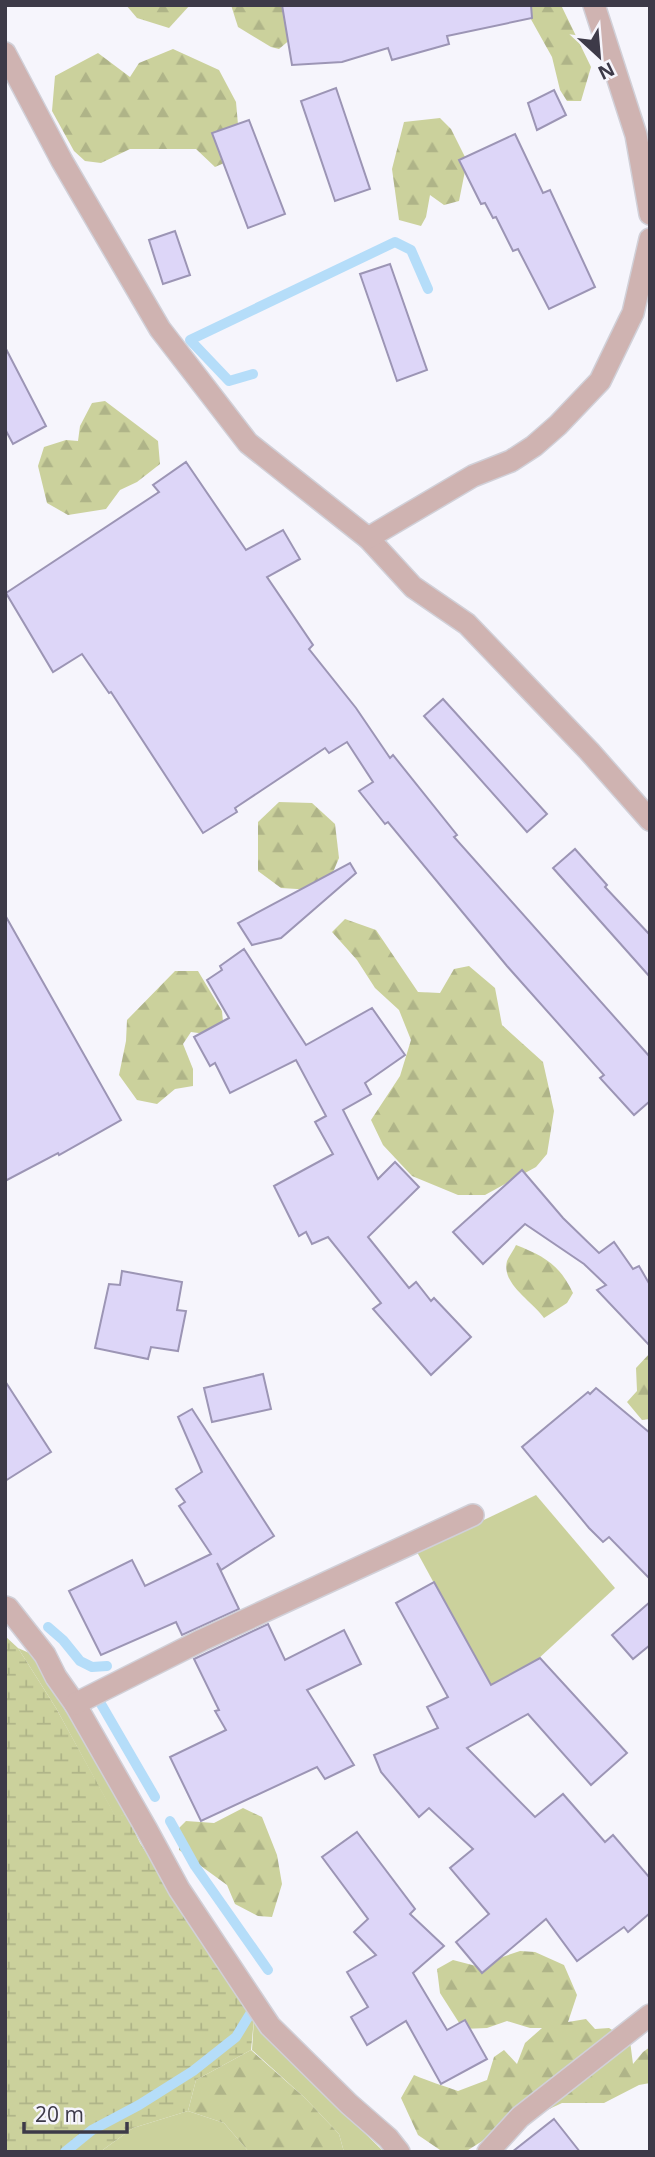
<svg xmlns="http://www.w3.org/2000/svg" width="655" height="2157" font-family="'Open Sans',sans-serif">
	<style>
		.green { fill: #cbd19c }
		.forest { fill: url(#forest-firs) }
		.wetland { fill: url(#wetland-marsh) }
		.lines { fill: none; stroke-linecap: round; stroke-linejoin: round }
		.stream { stroke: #b5ddf9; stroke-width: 10 }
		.building { fill: #ddd6f8; stroke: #9c95b5; stroke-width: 2 }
		.minor-casing { stroke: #d1d0d8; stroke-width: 24 }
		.minor { stroke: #cfb3b1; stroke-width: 21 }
	</style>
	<defs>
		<pattern id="forest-firs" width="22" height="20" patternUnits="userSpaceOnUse" patternTransform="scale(1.75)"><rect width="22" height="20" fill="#cbd19c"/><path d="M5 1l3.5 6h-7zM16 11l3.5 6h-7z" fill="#afb488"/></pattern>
		<pattern id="wetland-marsh" width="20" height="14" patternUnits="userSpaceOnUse" patternTransform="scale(1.75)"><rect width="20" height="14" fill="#cbd19c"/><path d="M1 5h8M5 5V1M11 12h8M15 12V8" fill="none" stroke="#afb488"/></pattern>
	</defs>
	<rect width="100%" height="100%" fill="#f6f5fc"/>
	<g class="green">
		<polygon points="536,1495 615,1588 538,1659 490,1686 417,1552"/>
		<polygon points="18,1648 36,1656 126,1814 116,1818 56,1708"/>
		<polygon points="254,2019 334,2103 384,2152 344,2152 339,2134 305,2098 252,2050"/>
		<polygon points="188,2111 224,2123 249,2152 100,2152 133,2128"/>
	</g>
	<g class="forest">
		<polygon points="126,5 190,5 169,28 137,18"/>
		<polygon points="231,5 302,5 306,26 279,49 271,47 238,27"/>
		<polygon points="523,5 561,5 591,67 581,101 567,101 560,90 552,57"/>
		<polygon points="173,49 219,70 236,102 239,136 238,157 215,167 196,149 130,149 101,163 85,161 74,151 52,111 55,76 98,53 130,77 139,63"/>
		<polygon points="440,118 451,129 467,161 459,201 444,205 430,195 426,217 421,226 399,220 392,169 404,122"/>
		<polygon points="105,401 158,441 160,464 137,482 120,490 106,509 68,515 47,503 38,466 44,447 66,440 78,441 80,426 92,403"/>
		<polygon points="279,802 312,803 335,824 339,858 328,884 313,890 281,888 258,871 258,822"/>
		<polygon points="345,919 376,930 418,992 440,993 454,969 469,966 495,988 502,1025 543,1062 554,1111 547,1154 536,1167 485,1195 458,1195 412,1176 383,1145 371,1120 400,1076 411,1040 399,1010 375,988 357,960 332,932"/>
		<polygon points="175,971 198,971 222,1011 224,1033 220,1036 191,1032 183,1044 193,1069 193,1086 175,1089 157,1104 137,1100 119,1075 126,1041 127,1020"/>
		<path d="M 516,1245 C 544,1256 560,1265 573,1293 L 567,1303 L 544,1318 C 532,1301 501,1284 507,1261 C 509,1256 514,1250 516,1245 Z"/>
		<polygon points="650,1353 650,1419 642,1420 627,1402 637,1391 636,1368"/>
		<polygon points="243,1808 262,1817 277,1855 282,1884 272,1917 258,1916 235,1904 227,1885 179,1850 179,1828 186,1821 214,1823"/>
		<path d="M 520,1951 L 535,1952 L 564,1965 L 577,1995 L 568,2022 L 586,2019 L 595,2029 L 609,2028 L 630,2041 L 633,2064 L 643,2052 L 650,2047 L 650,2083 L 639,2085 L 604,2103 L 562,2103 L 487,2138 L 465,2152 L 443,2152 L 418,2135 L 401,2098 L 414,2075 C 430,2082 442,2085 458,2091 L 487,2080 L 494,2057 L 504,2050 L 517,2064 L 525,2043 L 542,2028 L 530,2028 L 507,2021 L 487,2028 L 463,2029 L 440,1993 L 437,1969 L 453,1960 L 476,1966 Z"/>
		<polygon points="251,2050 305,2098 339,2134 344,2152 249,2152 224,2123 188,2111 196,2080"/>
	</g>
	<polygon class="wetland" points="5,1636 18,1648 56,1708 116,1817 126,1814 140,1843 254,2019 251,2050 196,2080 188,2111 133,2128 100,2152 5,2152"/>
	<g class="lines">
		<g class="stream">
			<polyline points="253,374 229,381 190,340 395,242 411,250 428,289"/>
			<polyline points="48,1627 63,1640 80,1661 92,1667 107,1666"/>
			<polyline points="101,1704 155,1797"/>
			<polyline points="170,1821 195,1866 268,1970"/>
			<polyline points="65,2152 92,2130 139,2105 193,2071 236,2037 250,2014"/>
		</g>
	</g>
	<g class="building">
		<polygon points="282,5 531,5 532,18 447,36 449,44 392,60 388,48 342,62 292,65"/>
		<polygon points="336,88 370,189 335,201 301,101"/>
		<polygon points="554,90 566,115 537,130 528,103"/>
		<polygon points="249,120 285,214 248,228 212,133"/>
		<polygon points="515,134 543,193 550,190 595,287 549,309 518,249 513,251 496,217 493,218 485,203 481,204 459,160"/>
		<polygon points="175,231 190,275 163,284 149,240"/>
		<polygon points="390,264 427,370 397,381 360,274"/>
		<polygon points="5,347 46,426 13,444 5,429"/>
		<polygon points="186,462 246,550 283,530 300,559 267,577 313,645 309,649 356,708 390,758 393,755 457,835 454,837 650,1057 650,1101 634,1115 600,1078 604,1075 507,966 388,822 385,824 359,791 373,782 347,742 329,753 325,748 235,808 237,812 203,833 111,692 109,693 82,654 53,672 6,593 159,492 153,485"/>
		<polygon points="443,699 547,814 527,832 424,716"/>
		<polygon points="575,849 607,885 605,887 650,935 650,977 553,868"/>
		<polygon points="350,863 356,873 281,938 252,945 238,923"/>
		<polygon points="5,915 121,1120 59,1155 58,1153 5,1181"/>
		<polygon points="244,949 306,1045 372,1008 405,1055 365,1083 371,1094 343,1110 378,1179 395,1162 419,1187 368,1237 409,1288 416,1282 431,1301 434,1298 471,1337 431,1375 373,1309 381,1303 328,1237 312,1244 306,1232 299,1236 274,1186 333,1154 315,1122 326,1116 296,1060 230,1093 215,1063 210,1066 194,1037 229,1018 207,980 222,970 220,966"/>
		<polygon points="522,1170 563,1218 599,1253 614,1242 633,1269 639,1266 650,1285 650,1346 597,1290 606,1285 584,1264 525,1224 483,1264 453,1232"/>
		<polygon points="122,1271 182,1282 177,1310 186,1311 178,1351 151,1347 148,1359 95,1348 109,1284 120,1285"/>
		<polygon points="263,1374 271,1409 212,1422 204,1388"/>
		<polygon points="5,1381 51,1452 5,1481"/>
		<polygon points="596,1388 650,1433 650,1579 609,1537 603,1542 589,1528 522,1447 588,1392 590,1394"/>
		<polygon points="192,1409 274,1536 221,1570 217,1563 239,1609 182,1635 176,1622 101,1655 69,1591 132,1560 145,1586 211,1554 179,1506 185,1502 176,1489 202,1472 178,1417"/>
		<polygon points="434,1582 491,1685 540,1658 627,1753 591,1785 528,1714 467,1748 535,1817 563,1794 605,1842 613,1835 650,1878 650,1913 628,1932 624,1927 577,1961 546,1919 482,1973 456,1942 489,1914 450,1868 473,1849 429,1808 419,1817 381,1772 374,1755 438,1728 427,1707 448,1697 396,1603"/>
		<polygon points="650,1602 650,1645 633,1659 612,1635"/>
		<polygon points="268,1624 285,1660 344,1630 361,1664 307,1690 354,1765 325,1779 317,1767 201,1821 170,1757 226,1730 215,1711 219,1710 194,1659"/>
		<polygon points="357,1832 415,1909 410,1914 444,1946 413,1973 447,2030 465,2020 487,2059 441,2084 406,2021 367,2045 351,2017 368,2007 347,1972 376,1955 354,1932 368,1919 322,1857"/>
		<polygon points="554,2119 580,2152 512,2152"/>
	</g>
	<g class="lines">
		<defs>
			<g id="minor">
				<polyline points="594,5 636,135 650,214"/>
				<polyline points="5,53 62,161 160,329 248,443 368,538 413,587 467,624 589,751 650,820"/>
				<polyline points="368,538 473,476 511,461 534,446 558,425 600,381 629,321 633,313 650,239"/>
				<polyline points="5,1607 8,1608 45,1655 56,1677 75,1704 147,1830 179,1889 270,2026 349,2104 388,2138 399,2152"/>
				<polyline points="75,1704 202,1640 473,1515"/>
				<polyline points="488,2152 520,2117 650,2015"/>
			</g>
		</defs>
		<use href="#minor" class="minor-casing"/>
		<use href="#minor" class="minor"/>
	</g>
	<rect width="655" height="2157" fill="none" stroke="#3d3a48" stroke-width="14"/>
	<g transform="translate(599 56) rotate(154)" stroke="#f6f5fc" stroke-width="5" paint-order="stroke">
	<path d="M0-5L12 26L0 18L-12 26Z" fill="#3d3a48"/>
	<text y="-10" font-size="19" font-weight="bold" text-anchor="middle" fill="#3d3a48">N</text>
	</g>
	<path d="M24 2122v10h103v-10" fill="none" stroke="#3d3a48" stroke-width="3.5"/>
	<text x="35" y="2122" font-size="21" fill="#3d3a48" stroke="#f6f5fc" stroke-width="5" paint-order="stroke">20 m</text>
</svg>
